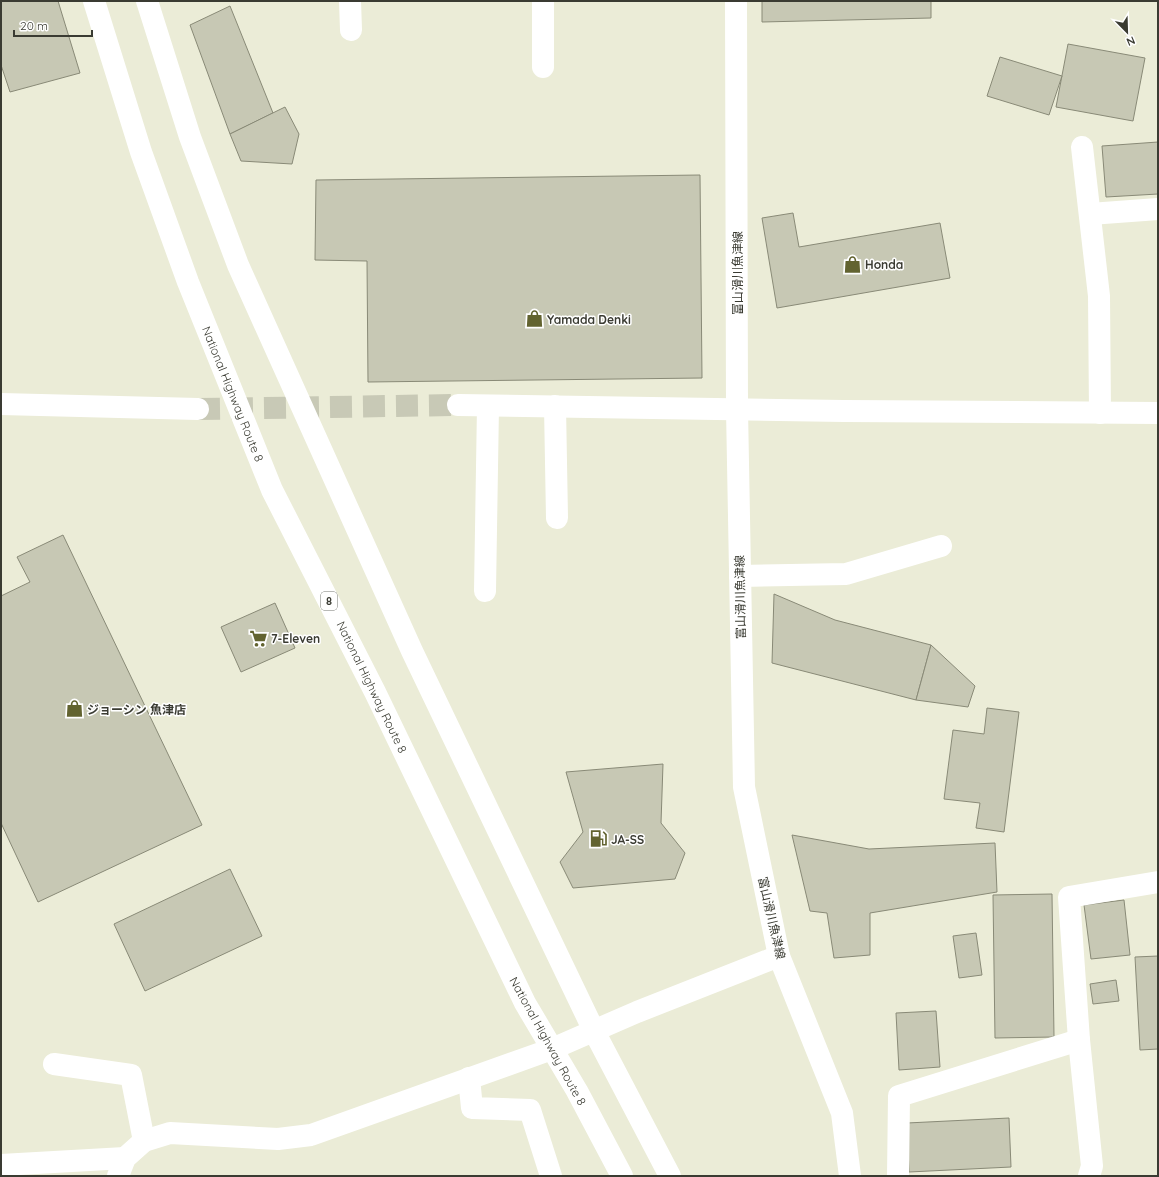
<svg xmlns="http://www.w3.org/2000/svg" width="1159" height="1177" font-family="Quicksand,'Noto Sans JP',sans-serif">
	<style>
		.building { fill: #c7c8b4; stroke: #898a77 }
		.lines { fill: none; stroke-linecap: round; stroke-linejoin: round }
		.minor-tunnel { stroke: #c8c9b6; stroke-width: 22; stroke-dasharray: 22 11; stroke-linecap: butt }
		.minor { stroke: #fff; stroke-width: 22 }
		.major { stroke: #fff; stroke-width: 22 }
		.highway { stroke: #fff; stroke-width: 22 }
		.labels { text-anchor: middle; dominant-baseline: central; stroke-width: 3; stroke-linejoin: round; paint-order: stroke }
		.shield { fill: #fff; stroke: #757670; stroke-width: 1 }
		.shield-label { font-size: 11px; font-weight: bold; fill: #3a3b32 }
		.poi-label { font-size: 12px; font-weight: bold; fill: #3a3b32; stroke: #fff; text-anchor: start }
		.street-label { font-size: 12px; fill: #3a3b32; stroke: #fff }
	</style>
	<rect width="100%" height="100%" fill="#ebecd7"/>
	<g class="building">
		<polygon points="1,1 58,1 80,73 10,92 1,65"/>
		<polygon points="762,1 931,1 931,18 762,22"/>
		<polygon points="230,6 273,113 230,134 190,25"/>
		<polygon points="1068,44 1145,58 1133,121 1056,107"/>
		<polygon points="1000,57 1062,76 1049,115 987,96"/>
		<polygon points="285,107 299,134 292,164 241,161 230,134"/>
		<polygon points="1158,142 1158,194 1106,197 1102,146"/>
		<polygon points="700,175 702,378 368,382 367,261 315,260 316,180"/>
		<polygon points="793,213 799,247 940,223 950,278 777,308 762,218"/>
		<polygon points="63,535 202,825 38,902 1,823 1,596 30,582 17,557"/>
		<polygon points="774,594 835,620 931,645 916,700 772,663"/>
		<polygon points="275,603 295,648 241,672 221,627"/>
		<polygon points="931,645 975,686 968,707 916,700"/>
		<polygon points="987,708 1019,712 1004,832 976,828 980,803 944,799 953,730 984,734"/>
		<polygon points="663,764 661,823 685,853 675,879 573,888 560,862 583,832 566,772"/>
		<polygon points="792,835 869,849 995,843 997,892 870,913 870,955 834,958 827,913 810,911"/>
		<polygon points="230,869 262,936 145,991 114,924"/>
		<polygon points="1052,894 1054,1037 995,1038 993,895"/>
		<polygon points="1124,900 1130,955 1091,959 1084,905"/>
		<polygon points="976,933 982,975 959,978 953,936"/>
		<polygon points="1158,956 1158,1049 1140,1050 1135,957"/>
		<polygon points="1116,980 1119,1001 1093,1004 1090,984"/>
		<polygon points="936,1011 940,1067 899,1070 896,1013"/>
		<polygon points="1009,1118 1011,1167 909,1172 907,1123"/>
	</g>
	<g class="lines">
		<polyline class="minor-tunnel" points="198,409 458,405"/>
		<g class="minor">
			<polyline points="350,1 351,30"/>
			<polyline points="543,1 543,67"/>
			<polyline points="1082,147 1099,296 1100,413"/>
			<polyline points="1090,214 1158,209"/>
			<polyline points="1,404 198,409"/>
			<polyline points="458,405 844,411 1158,413"/>
			<polyline points="555,406 557,518"/>
			<polyline points="740,576 846,574 941,546"/>
			<polyline points="485,591 488,406"/>
			<polyline points="54,1064 131,1075 144,1141"/>
			<polyline points="469,1078 472,1108 530,1110 551,1176"/>
			<polyline points="1,1165 125,1158"/>
			<polyline points="118,1176 125,1158 144,1141 170,1133 278,1139 311,1135 552,1049 637,1012 779,956"/>
			<polyline points="898,1176 899,1096 1079,1040"/>
			<polyline points="1089,1176 1092,1166 1079,1040 1069,897 1158,882"/>
		</g>
		<polyline class="major" points="736,1 737,409 744,787 779,956 842,1113 850,1176"/>
		<g class="highway">
			<polyline points="94,1 141,152 188,282 272,490 375,692 525,1003 577,1091 622,1176"/>
			<polyline points="147,1 190,137 238,265 412,651 594,1031 670,1176"/>
		</g>
	</g>
	<defs>
		<symbol id="shop-bare" viewBox="-9 -9 18 18"><path d="M-5-2.5h2.3a2.7 3.5 0 0 1 5.4 0H5L5.5 6h-11ZM-1.5-2.5h3a1.5 2.3 0 0 0-3 0Z" fill="#626330" stroke="#fff" stroke-width="2.5" paint-order="stroke"/></symbol>
		<symbol id="supermarket-bare" viewBox="-9 -9 18 18"><path d="M-6-5.5h2.5l.6 2H6L4.5 2H-2.5L-4.4-4H-6ZM-1.5 3.2a1.3 1.3 0 1 0 .1 0ZM3 3.2a1.3 1.3 0 1 0 .1 0Z" fill="#626330" stroke="#fff" stroke-width="2.5" paint-order="stroke"/></symbol>
		<symbol id="fuel-bare" viewBox="-9 -9 18 18"><path d="M-5.5-6h7V0h2V4h1.3V-2.5L3-4.5l.8-.8L6-3V5H2.5V1h-1V6h-7ZM-4.2-4.7v3.2H.2V-4.7Z" fill="#626330" stroke="#fff" stroke-width="2.5" paint-order="stroke"/></symbol>
	</defs>
	<g fill-rule="evenodd">
		<use href="#shop-bare" x="840" y="252" width="25" height="25"/>
		<use href="#shop-bare" x="522" y="306" width="25" height="25"/>
		<use href="#supermarket-bare" x="246" y="626" width="25" height="25"/>
		<use href="#shop-bare" x="62" y="696" width="25" height="25"/>
		<use href="#fuel-bare" x="586" y="826" width="25" height="25"/>
	</g>
	<g class="labels">
		<rect class="shield" x="321" y="592" width="16" height="18" rx="3"/>
		<g class="shield-label">
			<text x="329" y="601">8</text>
		</g>
		<g class="poi-label">
			<text x="865" y="264">Honda</text>
			<text x="547" y="319">Yamada Denki</text>
			<text x="271" y="638">7-Eleven</text>
			<text x="87" y="709">ジョーシン 魚津店</text>
			<text x="611" y="839">JA-SS</text>
		</g>
		<g class="street-label">
			<text transform="translate(737 273) rotate(-90)">富山滑川魚津線</text>
			<text transform="translate(233 394) rotate(68)">National Highway Route 8</text>
			<text transform="translate(740 597) rotate(-91)">富山滑川魚津線</text>
			<text transform="translate(372 687) rotate(64)">National Highway Route 8</text>
			<text transform="translate(772 918) rotate(77)">富山滑川魚津線</text>
			<text transform="translate(548 1041) rotate(61)">National Highway Route 8</text>
		</g>
	</g>
	<rect width="1159" height="1177" fill="none" stroke="#3a3b32" stroke-width="4"/>
	<g transform="translate(1127 32) rotate(157)" stroke="#ffffff" stroke-width="3" paint-order="stroke">
	<path d="M0-3L7 15L0 10L-7 15Z" fill="#3a3b32"/>
	<text y="-6" font-size="11" font-weight="bold" text-anchor="middle" fill="#3a3b32">N</text>
	</g>
	<path d="M14 30v6h78v-6" fill="none" stroke="#3a3b32" stroke-width="2"/>
	<text x="20" y="30" font-size="12" fill="#3a3b32" stroke="#ffffff" stroke-width="3" paint-order="stroke">20 m</text>
</svg>
